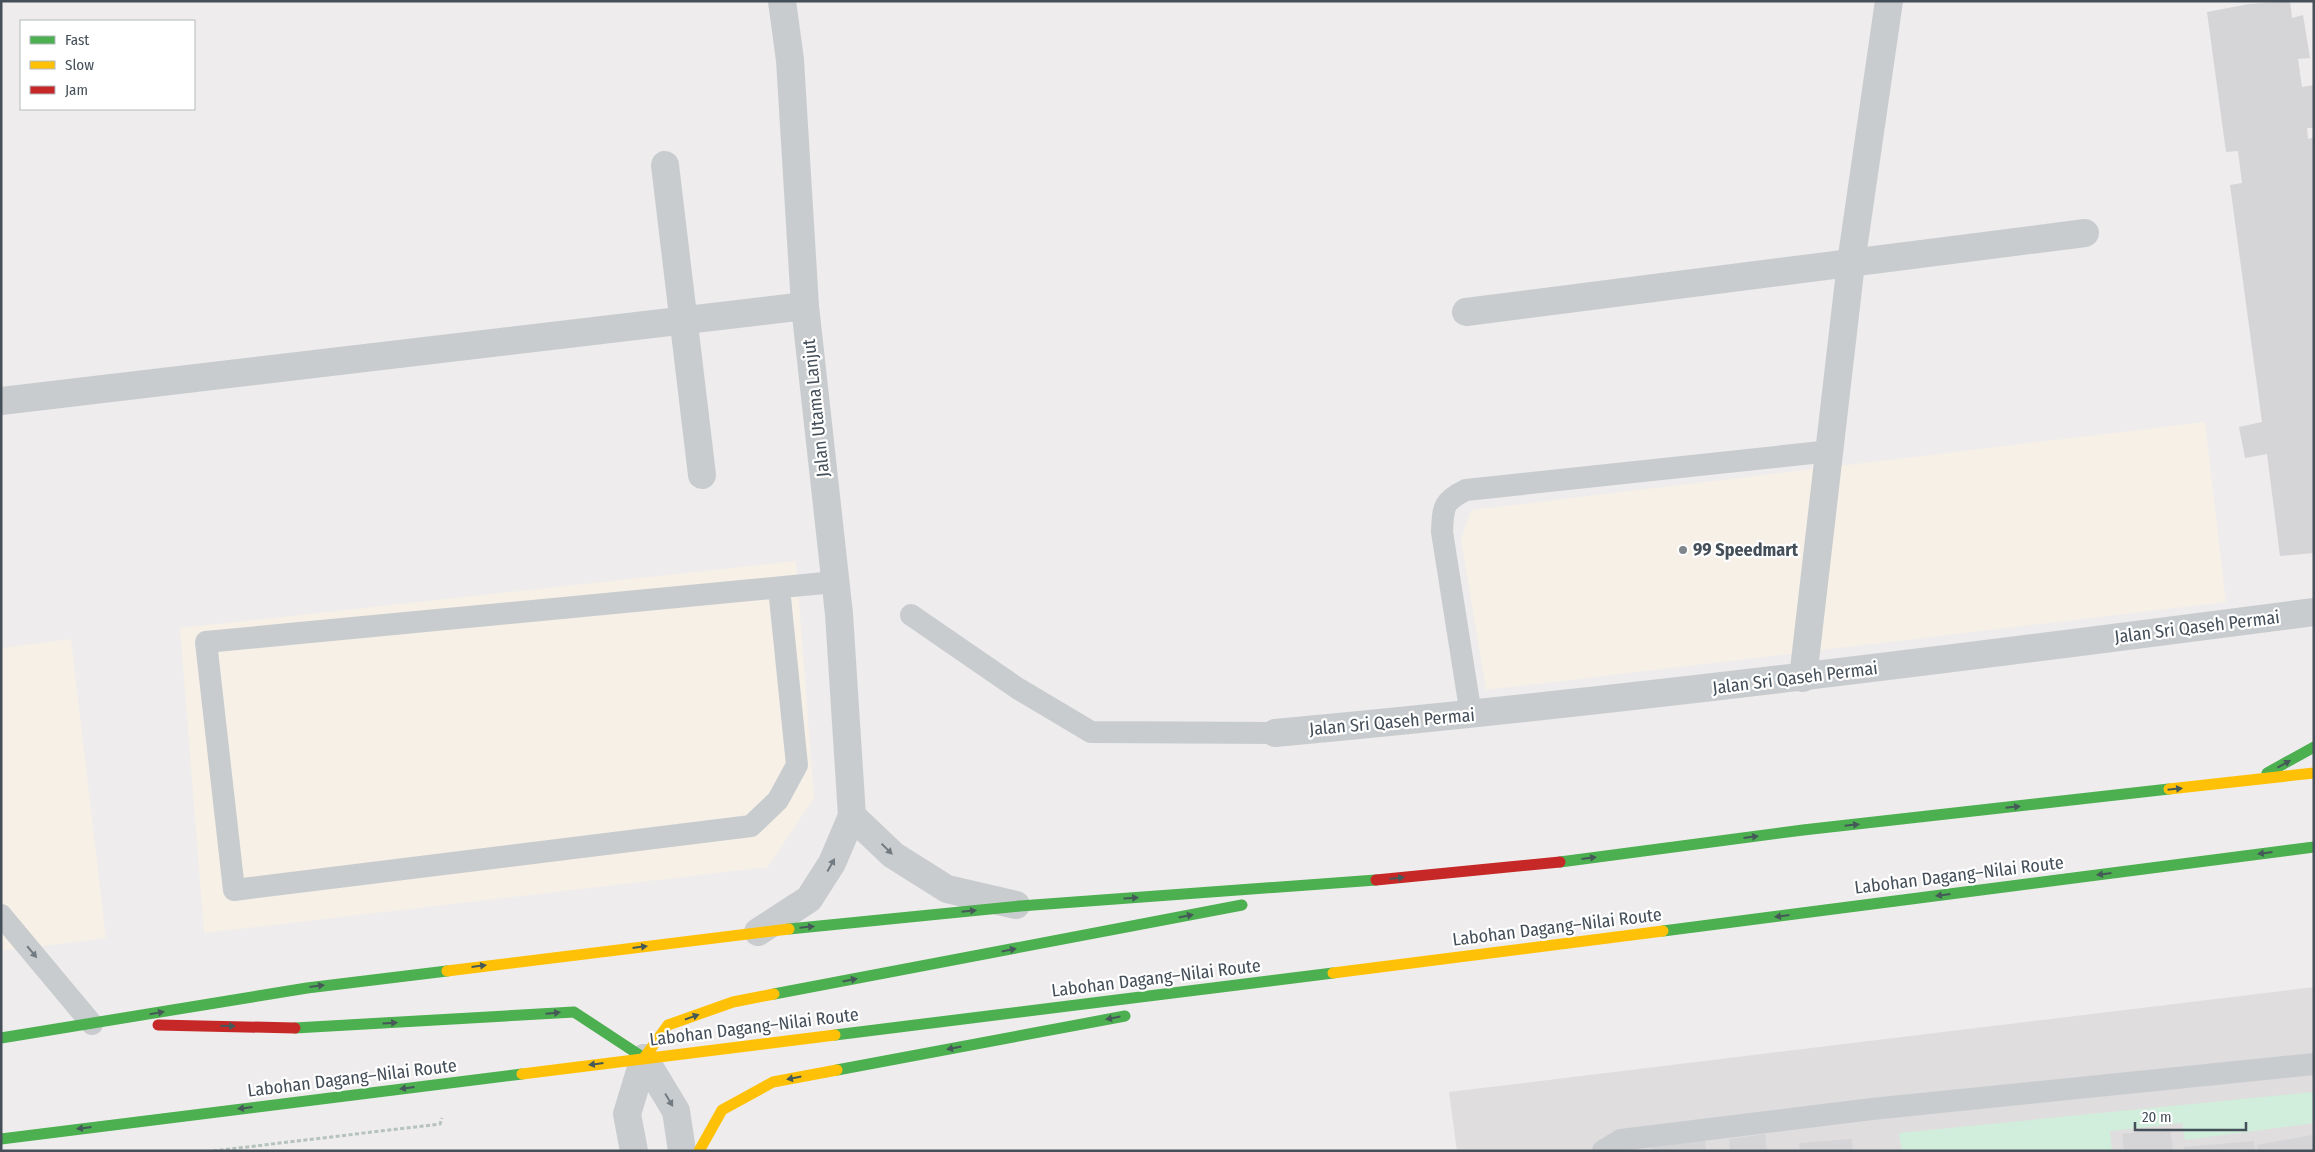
<svg xmlns="http://www.w3.org/2000/svg" width="2315" height="1152" font-family="'Fira Sans Condensed',sans-serif">
	<style>
		.commercial { fill: #f6f0e7 }
		.education { fill: #e0ddde }
		.green { fill: #d0eedb }
		.building { fill: #d5d4d7 }
		.lines { fill: none; stroke-linecap: round; stroke-linejoin: round }
		.path { stroke: #b5c2be; stroke-width: 3; stroke-dasharray: 4 2.5; stroke-linecap: butt }
		.lane { stroke: #c9ccce; stroke-width: 22 }
		.street { stroke: #c9ccce; stroke-width: 28 }
		.fast { stroke: #4caf50; stroke-width: 11 }
		.slow { stroke: #ffc107; stroke-width: 11 }
		.jam { stroke: #c62828; stroke-width: 11 }
		.oneway { fill: #455958 }
		.oneway2 { fill: #737b82 }
		.poi-dot { fill: #80868c; stroke: #fff; stroke-width: 2 }
		.labels { text-anchor: middle; dominant-baseline: central; stroke-width: 4.5; stroke-linejoin: round; paint-order: stroke }
		.street-label { font-size: 18px; fill: #444f59; stroke: #fff }
		.poi-label { font-size: 18px; font-weight: bold; fill: #444f59; stroke: #fff; text-anchor: start }
	</style>
	<rect width="100%" height="100%" fill="#eeecec"/>
	<g class="commercial">
		<polygon points="2205,422 2226,602 1486,690 1461,540 1471,510"/>
		<polygon points="796,561 814,798 768,867 204,933 180,628"/>
		<polygon points="71,639 106,938 1,951 1,648"/>
	</g>
	<polygon class="education" points="2314,987 2314,1151 1457,1151 1449,1092"/>
	<polygon class="green" points="2314,1092 2314,1123 2185,1140 2182,1123 2110,1131 2112,1151 1902,1151 1899,1133"/>
	<g class="building">
		<polygon points="2290,1 2292,18 2303,15 2310,58 2298,59 2302,87 2314,85 2314,128 2307,128 2308,139 2314,137 2314,553 2280,556 2267,454 2245,458 2239,427 2262,422 2230,185 2242,183 2238,151 2226,152 2207,12 2249,4"/>
		<polygon points="2170,1128 2173,1151 2124,1151 2122,1134"/>
		<polygon points="1765,1134 1767,1151 1730,1151 1729,1139"/>
		<polygon points="2312,1135 2314,1151 2258,1151 2257,1145"/>
		<polygon points="1705,1138 1706,1151 1652,1151 1651,1143"/>
		<polygon points="1852,1139 1853,1151 1800,1151 1799,1143"/>
		<polygon points="2254,1141 2255,1151 2184,1151 2184,1147"/>
	</g>
	<g class="lines">
		<polyline class="path" points="213,1151 440,1124 442,1118"/>
		<g class="lane">
			<polyline points="779,588 797,765 778,800 751,826 234,890 206,642 835,582"/>
			<polyline points="911,615 1017,688 1091,732 1275,733"/>
			<path d="M 1471,715 L 1442,532 C 1443,507 1443,501 1466,490 L 1831,451"/>
			<polyline points="1,915 92,1024"/>
			<polyline points="1603,1151 1621,1140 1872,1109 2314,1064"/>
		</g>
		<g class="street">
			<polyline points="665,165 702,475"/>
			<polyline points="1466,312 2085,233"/>
			<polyline points="1,401 805,306"/>
			<polyline points="1803,678 1851,263 1889,1"/>
			<path d="M 1275,733 C 1622,701 1968,657 2314,612"/>
			<polyline points="852,816 893,855 947,889 1016,905"/>
			<polyline points="758,932 809,899 832,863 852,816 839,614 805,306 790,60 782,1"/>
			<polyline points="644,1058 676,1111 682,1151"/>
			<polyline points="634,1151 627,1114 644,1058"/>
		</g>
		<g class="fast">
			<polyline points="2267,773 2314,747"/>
			<polyline points="1560,862 1803,830 2169,789"/>
			<polyline points="789,929 1020,906 1376,880"/>
			<polyline points="1663,931 2314,847"/>
			<polyline points="774,994 1242,905"/>
			<polyline points="295,1028 574,1012 644,1058"/>
			<polyline points="835,1035 1333,973"/>
			<polyline points="1,1038 307,988 447,971"/>
			<polyline points="837,1070 1125,1016"/>
			<polyline points="1,1139 522,1074"/>
		</g>
		<g class="slow">
			<polyline points="2169,789 2314,773"/>
			<polyline points="447,971 789,929"/>
			<polyline points="1333,973 1663,931"/>
			<polyline points="644,1058 668,1025 733,1002 774,994"/>
			<polyline points="522,1074 835,1035"/>
			<polyline points="699,1151 722,1110 773,1082 837,1070"/>
		</g>
		<g class="jam">
			<polyline points="1376,880 1560,862"/>
			<polyline points="158,1025 295,1028"/>
		</g>
	</g>
	<defs><path id="oneway-solid" d="M-6-.8H1V-3.2L6.5 0L1 3.2V.8H-6Z" transform="scale(1.25)"/></defs>
	<g class="oneway">
		<use href="#oneway-solid" transform="translate(2284 764) rotate(-29)"/>
		<use href="#oneway-solid" transform="translate(2175 789) rotate(-6)"/>
		<use href="#oneway-solid" transform="translate(2013 807) rotate(-6)"/>
		<use href="#oneway-solid" transform="translate(1852 825) rotate(-6)"/>
		<use href="#oneway-solid" transform="translate(1751 837) rotate(-7)"/>
		<use href="#oneway-solid" transform="translate(2265 853) rotate(173)"/>
		<use href="#oneway-solid" transform="translate(1589 858) rotate(-7)"/>
		<use href="#oneway-solid" transform="translate(2104 874) rotate(173)"/>
		<use href="#oneway-solid" transform="translate(1397 878) rotate(-5)"/>
		<use href="#oneway-solid" transform="translate(1943 895) rotate(173)"/>
		<use href="#oneway-solid" transform="translate(1131 898) rotate(-4)"/>
		<use href="#oneway-solid" transform="translate(969 911) rotate(-6)"/>
		<use href="#oneway-solid" transform="translate(1186 916) rotate(-11)"/>
		<use href="#oneway-solid" transform="translate(1782 916) rotate(173)"/>
		<use href="#oneway-solid" transform="translate(807 927) rotate(-6)"/>
		<use href="#oneway-solid" transform="translate(640 947) rotate(-7)"/>
		<use href="#oneway-solid" transform="translate(1009 950) rotate(-11)"/>
		<use href="#oneway-solid" transform="translate(479 966) rotate(-7)"/>
		<use href="#oneway-solid" transform="translate(850 980) rotate(-11)"/>
		<use href="#oneway-solid" transform="translate(317 986) rotate(-7)"/>
		<use href="#oneway-solid" transform="translate(157 1013) rotate(-10)"/>
		<use href="#oneway-solid" transform="translate(553 1013) rotate(-5)"/>
		<use href="#oneway-solid" transform="translate(692 1017) rotate(-19)"/>
		<use href="#oneway-solid" transform="translate(1113 1018) rotate(169)"/>
		<use href="#oneway-solid" transform="translate(390 1023) rotate(-3)"/>
		<use href="#oneway-solid" transform="translate(228 1026) rotate(1)"/>
		<use href="#oneway-solid" transform="translate(954 1048) rotate(169)"/>
		<use href="#oneway-solid" transform="translate(596 1064) rotate(173)"/>
		<use href="#oneway-solid" transform="translate(794 1078) rotate(169)"/>
		<use href="#oneway-solid" transform="translate(407 1088) rotate(173)"/>
		<use href="#oneway-solid" transform="translate(245 1108) rotate(173)"/>
		<use href="#oneway-solid" transform="translate(84 1128) rotate(173)"/>
	</g>
	<g class="oneway2">
		<use href="#oneway-solid" transform="translate(887 849) rotate(44)"/>
		<use href="#oneway-solid" transform="translate(831 865) rotate(-61)"/>
		<use href="#oneway-solid" transform="translate(32 952) rotate(50)"/>
		<use href="#oneway-solid" transform="translate(669 1100) rotate(59)"/>
	</g>
	<circle class="poi-dot" cx="1683" cy="550" r="5"/>
	<g class="labels">
		<g class="street-label">
			<text transform="translate(816 408) rotate(-96)">Jalan Utama Lanjut</text>
			<text transform="translate(2197 627) rotate(-7)">Jalan Sri Qaseh Permai</text>
			<text transform="translate(1795 678) rotate(-7)">Jalan Sri Qaseh Permai</text>
			<text transform="translate(1392 722) rotate(-5)">Jalan Sri Qaseh Permai</text>
			<text transform="translate(1959 875) rotate(-7)">Labohan Dagang–Nilai Route</text>
			<text transform="translate(1557 927) rotate(-7)">Labohan Dagang–Nilai Route</text>
			<text transform="translate(1156 978) rotate(-7)">Labohan Dagang–Nilai Route</text>
			<text transform="translate(754 1027) rotate(-7)">Labohan Dagang–Nilai Route</text>
			<text transform="translate(352 1078) rotate(-7)">Labohan Dagang–Nilai Route</text>
		</g>
		<g class="poi-label">
			<text x="1693" y="550">99 Speedmart</text>
		</g>
	</g>
	<rect width="2315" height="1152" fill="none" stroke="#444f59" stroke-width="5"/>
	<rect x="20" y="20" width="175" height="90" fill="#ffffff" stroke="#b4b9bd"/>
	<rect x="30" y="36" width="25" height="8" fill="#4caf50" stroke="#b4b9bd"/>
	<text x="65" y="45" font-size="15" fill="#444f59">Fast</text>
	<rect x="30" y="61" width="25" height="8" fill="#ffc107" stroke="#b4b9bd"/>
	<text x="65" y="70" font-size="15" fill="#444f59">Slow</text>
	<rect x="30" y="86" width="25" height="8" fill="#c62828" stroke="#b4b9bd"/>
	<text x="65" y="95" font-size="15" fill="#444f59">Jam</text>
	<path d="M2135 1122v8h111v-8" fill="none" stroke="#444f59" stroke-width="2.5"/>
	<text x="2142" y="1122" font-size="15" fill="#444f59" stroke="#ffffff" stroke-width="4" paint-order="stroke">20 m</text>
</svg>
